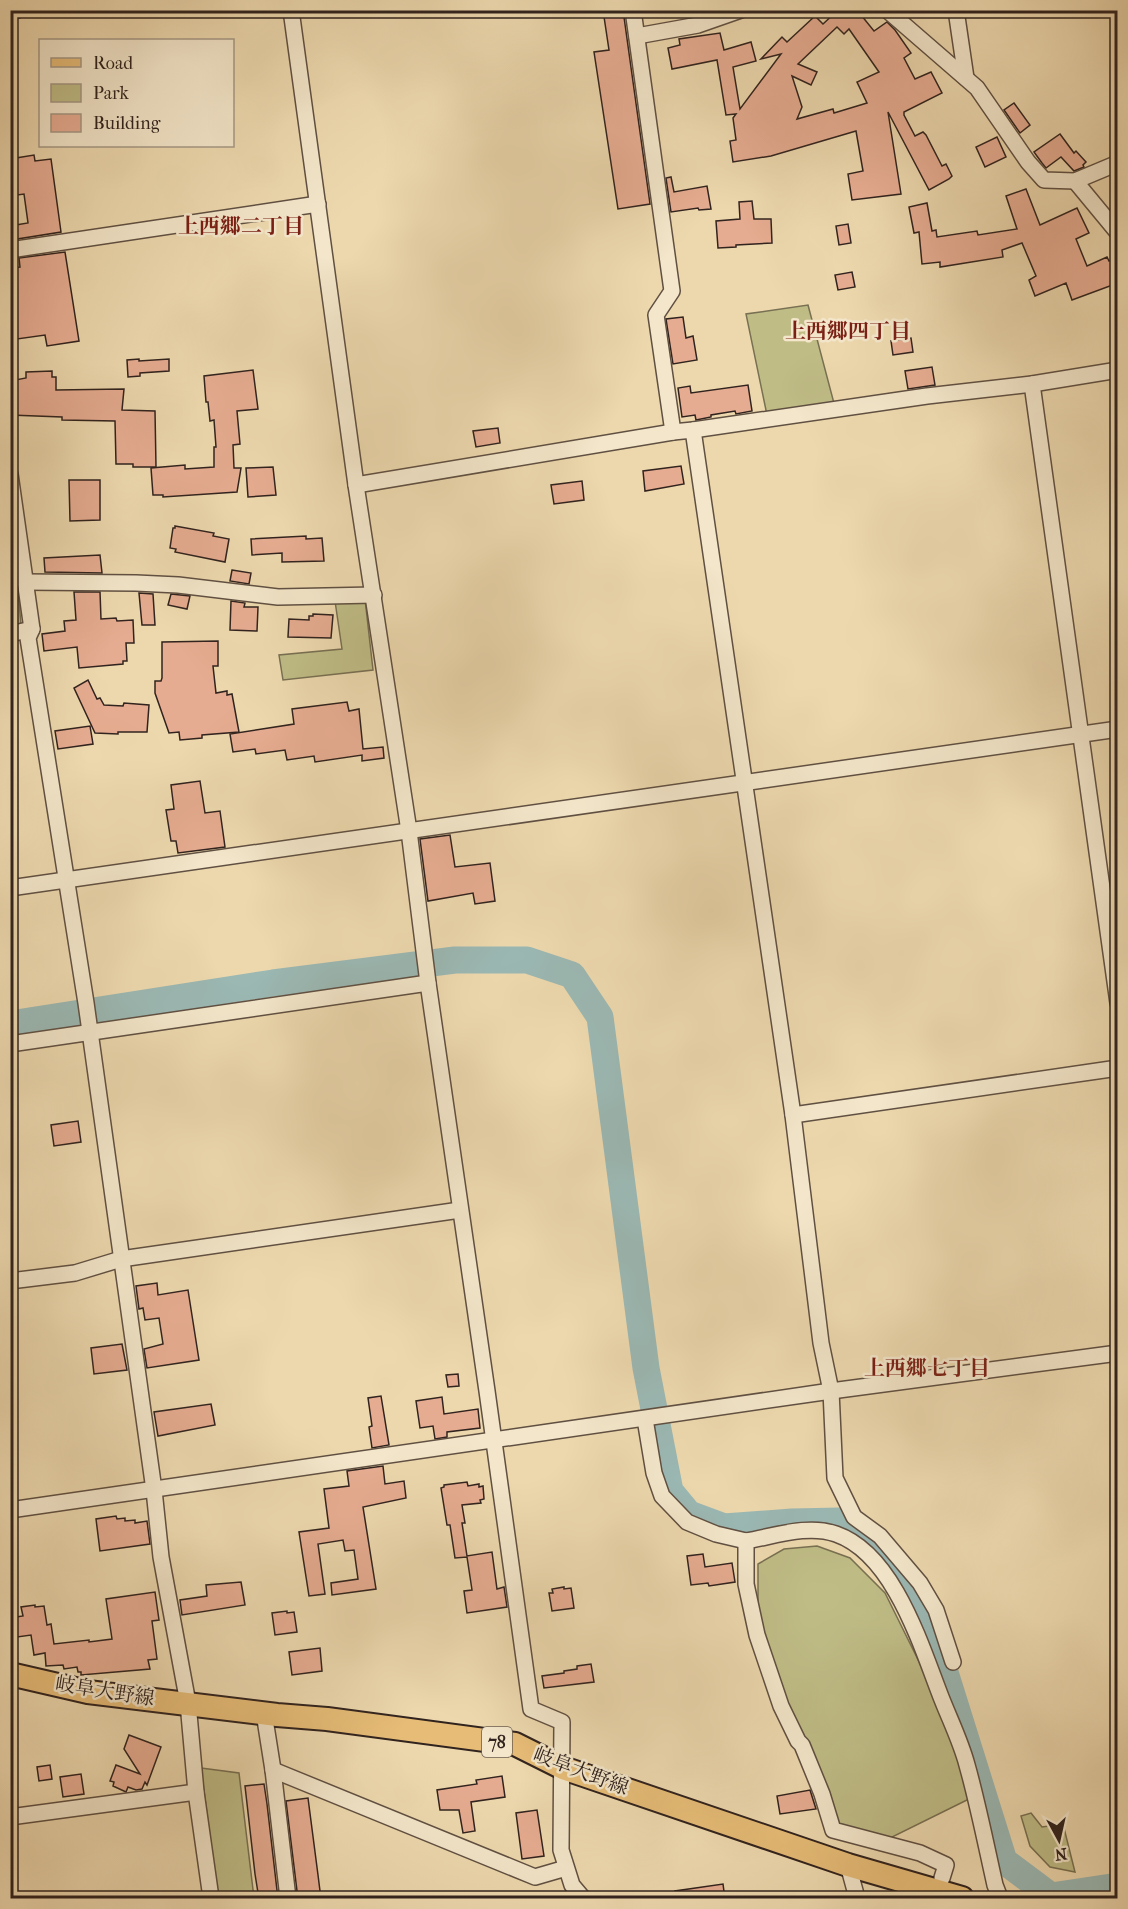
<svg xmlns="http://www.w3.org/2000/svg" width="1128" height="1909" font-family="'IM FELL French Canon','Noto Serif JP',serif">
	<style>
		.green { fill: #bfbc86; stroke: #787052; stroke-width: 1.5 }
		.lines { fill: none; stroke-linecap: round; stroke-linejoin: round }
		.river { stroke: #9bb8b3; stroke-width: 27 }
		.building { fill: #e6ac91; stroke: #31231e; stroke-width: 1.5; fill-rule: evenodd }
		.minor-casing { stroke: #605042; stroke-width: 18 }
		.primary-casing { stroke: #31231e; stroke-width: 26 }
		.minor { stroke: #f3e6ca; stroke-width: 15 }
		.primary { stroke: #e6bc77; stroke-width: 22 }
		.labels { text-anchor: middle; dominant-baseline: central; stroke-width: 5; stroke-linejoin: round; paint-order: stroke }
		.shield { fill: #f3e6ca; stroke: #6b5e52; stroke-width: 1.5 }
		.shield-label { font-size: 18px; font-weight: bold; fill: #31231e }
		.street-label { font-size: 20px; fill: #31231e; stroke: #f3e6ca }
		.neighbourhood-label { font-size: 21px; font-weight: bold; fill: #7a1f14; stroke: #f3e6ca }
	</style>
	<rect width="100%" height="100%" fill="#edd8ae"/>
	<filter id="stains"><feTurbulence type="fractalNoise" baseFrequency=".00333" numOctaves="4"/><feColorMatrix values="0 0 0 0 .2 0 0 0 0 .09 0 0 0 0 .02 0 0 0 .5 -.17"/></filter>
	<radialGradient id="worn" r=".72"><stop offset=".6" stop-color="#630" stop-opacity="0"/><stop offset="1" stop-color="#630" stop-opacity=".3"/></radialGradient>
	<g class="green">
		<polygon points="808,305 835,407 767,415 746,314"/>
		<polygon points="18,588 21,626 11,628 11,590"/>
		<polygon points="365,599 373,670 283,680 279,655 342,649 335,601"/>
		<polygon points="817,1546 850,1558 885,1593 937,1698 967,1782 969,1799 874,1846 843,1835 783,1703 758,1611 758,1564 784,1549"/>
		<polygon points="201,1768 239,1773 254,1898 218,1898"/>
		<polygon points="1031,1813 1042,1827 1063,1824 1075,1872 1050,1867 1030,1846 1021,1816"/>
	</g>
	<g class="lines">
		<polyline class="river" points="10,1024 273,983 455,960 527,960 572,975 600,1017 646,1368 670,1491 689,1514 724,1527 792,1522 840,1521 885,1554 917,1604 943,1666 1004,1861 1051,1896 1118,1886"/>
	</g>
	<g class="building">
		<polygon points="603,10 623,10 650,204 618,209 594,52 609,50"/>
		<path d="M 838,10 L 857,10 L 874,31 L 887,22 L 895,30 L 911,53 L 904,58 L 915,79 L 931,72 L 942,93 L 904,112 L 904,115 L 915,136 L 923,132 L 926,135 L 942,166 L 946,164 L 952,176 L 949,179 L 929,190 L 888,112 L 901,194 L 852,200 L 848,174 L 863,171 L 856,131 L 771,156 L 733,162 L 730,141 L 736,140 L 733,118 L 736,114 L 726,115 L 717,60 L 672,69 L 668,48 L 680,45 L 679,39 L 720,33 L 724,50 L 751,42 L 756,61 L 733,67 L 740,109 L 781,54 L 761,59 L 782,37 L 787,42 L 815,16 L 823,24 ZM 837,27 L 844,34 L 849,29 L 879,72 L 857,82 L 867,103 L 834,113 L 833,109 L 797,119 L 802,107 L 792,76 L 811,85 L 817,72 L 798,64 Z"/>
		<polygon points="1014,103 1030,125 1020,133 1004,110"/>
		<polygon points="1060,134 1074,153 1076,151 1086,162 1083,165 1084,167 1074,171 1061,157 1046,168 1042,163 1034,152"/>
		<polygon points="997,137 1006,157 985,167 976,147"/>
		<polygon points="34,155 35,161 51,159 61,232 17,239 17,237 10,238 10,226 28,223 24,194 10,196 10,159"/>
		<polygon points="671,177 674,192 707,186 711,209 699,210 698,208 671,212 666,178"/>
		<polygon points="1026,189 1040,225 1077,208 1089,233 1076,239 1087,266 1107,257 1109,261 1118,257 1118,283 1072,300 1066,283 1035,296 1029,280 1036,276 1022,243 1002,250 1003,257 940,267 940,262 922,264 919,232 914,233 909,207 927,203 932,231 936,230 937,237 977,231 978,235 1017,229 1006,196"/>
		<polygon points="752,201 754,219 771,219 772,243 736,245 736,247 718,248 716,221 740,219 739,202"/>
		<polygon points="848,224 851,243 839,245 836,226"/>
		<polygon points="65,252 79,341 47,346 45,335 10,340 10,268 20,267 19,258"/>
		<polygon points="852,272 855,287 838,290 835,275"/>
		<polygon points="683,317 686,338 693,336 697,360 673,364 666,319"/>
		<polygon points="911,338 913,352 893,355 891,341"/>
		<polygon points="139,359 139,361 169,359 169,371 140,373 140,376 128,377 127,360"/>
		<polygon points="932,367 935,385 908,389 905,371"/>
		<polygon points="253,370 258,409 237,411 240,444 233,445 234,468 241,468 237,492 163,497 163,495 153,495 151,468 185,465 185,469 214,467 214,447 216,447 214,420 210,421 208,402 206,402 204,376"/>
		<polygon points="52,371 52,377 56,377 56,390 124,389 122,410 155,411 156,467 133,467 133,464 116,464 115,421 62,420 62,417 10,415 10,381 26,378 26,372"/>
		<polygon points="748,385 752,411 736,414 735,411 711,415 711,417 696,420 695,415 682,417 678,388 690,386 691,393"/>
		<polygon points="498,428 500,443 476,447 473,431"/>
		<polygon points="681,466 684,484 645,491 643,471"/>
		<polygon points="273,467 276,495 248,497 246,468"/>
		<polygon points="69,480 100,480 100,520 70,521"/>
		<polygon points="582,481 584,500 554,504 551,485"/>
		<polygon points="175,526 214,533 213,536 229,539 225,562 175,552 176,549 170,548 173,528 175,528"/>
		<polygon points="306,536 306,539 322,538 324,561 282,562 282,553 252,555 251,539"/>
		<polygon points="100,555 102,573 45,572 44,558"/>
		<polygon points="232,570 251,573 249,584 230,581"/>
		<polygon points="74,592 100,592 101,619 116,618 117,621 133,620 134,643 126,643 127,661 123,661 123,664 79,668 77,647 44,651 42,634 65,631 64,621 76,620"/>
		<polygon points="139,593 153,594 155,625 142,625"/>
		<polygon points="171,594 190,596 187,609 168,605"/>
		<polygon points="231,601 245,603 244,607 258,607 257,631 230,630"/>
		<polygon points="313,614 333,615 331,638 288,637 289,619 309,620 309,616 313,616"/>
		<polygon points="218,641 218,666 213,666 216,693 227,691 227,695 232,694 239,732 202,735 202,738 180,740 179,732 169,733 155,693 155,681 161,681 162,678 162,642"/>
		<polygon points="88,680 97,699 100,698 104,705 123,706 124,703 149,705 147,732 118,732 118,734 95,733 74,688"/>
		<polygon points="347,702 349,711 359,709 363,749 383,747 384,758 362,761 362,755 315,762 314,756 287,760 285,750 256,754 255,749 233,752 230,734 294,724 292,709"/>
		<polygon points="90,726 93,744 58,749 55,731"/>
		<polygon points="200,781 205,813 220,811 225,847 178,853 176,841 171,841 166,810 174,809 171,785"/>
		<polygon points="450,835 455,867 490,863 495,901 475,904 473,893 428,901 420,839"/>
		<polygon points="78,1121 81,1142 54,1146 51,1125"/>
		<polygon points="157,1283 158,1295 188,1290 199,1360 147,1368 144,1349 163,1344 159,1318 145,1320 143,1308 139,1309 136,1286"/>
		<polygon points="122,1344 127,1370 94,1374 91,1348"/>
		<polygon points="458,1374 459,1386 448,1387 446,1375"/>
		<polygon points="381,1396 389,1445 372,1448 369,1427 372,1426 368,1398"/>
		<polygon points="442,1397 444,1414 478,1409 480,1428 447,1432 447,1437 435,1439 433,1426 420,1428 416,1401"/>
		<polygon points="211,1404 215,1425 158,1436 154,1412"/>
		<polygon points="383,1466 385,1484 404,1481 406,1498 363,1507 376,1589 332,1595 331,1583 358,1579 354,1550 345,1551 343,1540 318,1544 325,1594 309,1596 299,1532 329,1528 324,1489 349,1486 347,1471"/>
		<polygon points="467,1482 468,1486 479,1484 479,1487 483,1486 484,1499 480,1500 481,1503 462,1505 465,1523 462,1523 467,1556 492,1552 497,1589 504,1587 507,1607 467,1613 464,1591 472,1590 467,1557 455,1558 450,1525 447,1525 441,1488 444,1487 444,1485"/>
		<polygon points="116,1516 117,1519 125,1518 125,1521 135,1520 135,1523 147,1521 150,1544 100,1551 96,1519"/>
		<polygon points="703,1554 705,1567 732,1563 735,1582 709,1586 708,1583 691,1585 687,1556"/>
		<polygon points="241,1582 245,1605 182,1615 180,1600 207,1596 206,1585"/>
		<polygon points="564,1587 564,1589 571,1588 574,1608 552,1611 549,1593 553,1593 552,1589"/>
		<polygon points="155,1592 159,1620 152,1621 157,1659 148,1660 150,1669 81,1675 81,1672 78,1672 77,1667 64,1669 63,1665 46,1666 45,1653 34,1655 31,1635 10,1638 10,1618 23,1616 21,1607 35,1605 35,1607 44,1606 47,1625 51,1624 54,1644 89,1640 89,1642 112,1639 106,1599"/>
		<polygon points="287,1611 287,1613 294,1612 297,1632 275,1635 272,1613"/>
		<polygon points="320,1648 322,1671 292,1675 289,1652"/>
		<polygon points="591,1664 594,1682 544,1688 542,1676 564,1673 564,1671 577,1669 577,1666"/>
		<polygon points="129,1735 161,1747 147,1785 145,1782 142,1789 136,1790 128,1787 126,1792 113,1786 114,1782 110,1781 116,1765 140,1774 124,1749"/>
		<polygon points="50,1765 52,1779 39,1781 37,1767"/>
		<polygon points="81,1774 84,1794 63,1797 60,1777"/>
		<polygon points="502,1776 505,1797 471,1802 475,1831 463,1833 459,1810 440,1810 437,1790 477,1784 476,1780"/>
		<polygon points="264,1784 267,1804 278,1899 259,1899 255,1874 245,1786"/>
		<polygon points="810,1790 816,1809 780,1814 777,1796"/>
		<polygon points="308,1798 318,1875 321,1899 298,1899 286,1801"/>
		<polygon points="537,1810 544,1856 522,1859 516,1813"/>
		<polygon points="723,1884 725,1899 676,1899 675,1891"/>
	</g>
	<g class="lines">
		<defs>
			<g id="minor">
				<polyline points="291,10 356,485 409,831 428,983 487,1391 531,1709 562,1722 561,1850 572,1885 583,1898"/>
				<polyline points="633,10 672,291 656,315 673,432"/>
				<polyline points="887,10 977,88 1028,162 1044,180 1075,181 1118,163"/>
				<polyline points="956,10 966,78"/>
				<polyline points="10,12 18,10"/>
				<polyline points="637,36 698,25 741,10"/>
				<polyline points="1075,181 1118,233"/>
				<polyline points="10,250 318,204"/>
				<polyline points="1032,384 1118,1003"/>
				<polyline points="693,430 793,1115 821,1343 831,1391 835,1478 854,1517 880,1536 920,1583 936,1610 953,1662"/>
				<polyline points="10,474 32,629 28,638 86,1003 154,1490 161,1557 188,1703 196,1792 211,1898"/>
				<polyline points="356,485 673,432 693,430 927,396 1032,384 1118,370"/>
				<polyline points="25,582 136,583 178,585 278,597 374,595"/>
				<polyline points="10,634 32,629"/>
				<polyline points="10,888 1118,729"/>
				<polyline points="10,1044 428,983"/>
				<polyline points="793,1115 1118,1068"/>
				<polyline points="10,1281 75,1273 121,1259 460,1210"/>
				<polyline points="645,1419 654,1473 662,1496 687,1522 716,1534 746,1541"/>
				<polyline points="10,1510 831,1391 1118,1353"/>
				<polyline points="264,1713 273,1770 288,1898"/>
				<polyline points="273,1770 535,1877 566,1868"/>
				<polyline points="10,1817 196,1792"/>
				<polyline points="848,1865 857,1898"/>
				<path d="M 942,1878 L 946,1865 L 920,1853 L 833,1830 L 822,1794 L 802,1745 L 798,1741 L 781,1706 L 757,1635 L 746,1584 L 746,1541 C 775,1536 808,1524 836,1534 C 894,1554 921,1646 941,1697 C 950,1720 961,1742 967,1765 C 978,1804 986,1845 995,1885 L 1000,1898"/>
			</g>
			<polyline id="primary" points="10,1674 88,1692 277,1715 327,1719 515,1744 563,1768 848,1865 962,1898"/>
		</defs>
		<use href="#minor" class="minor-casing"/>
		<use href="#primary" class="primary-casing"/>
		<use href="#minor" class="minor"/>
		<use href="#primary" class="primary"/>
	</g>
	<g class="labels">
		<rect class="shield" x="482" y="1727" width="30" height="30" rx="4.5"/>
		<g class="shield-label">
			<text x="497" y="1742">78</text>
		</g>
		<g class="street-label">
			<text transform="translate(105 1691) rotate(9)">岐阜大野線</text>
			<text transform="translate(581 1771) rotate(21)">岐阜大野線</text>
		</g>
		<g class="neighbourhood-label">
			<text x="241" y="226">上西郷二丁目</text>
			<text x="848" y="331">上西郷四丁目</text>
			<text x="927" y="1368">上西郷七丁目</text>
		</g>
	</g>
	<rect width="1128" height="1909" fill="none" stroke="#edd8ae" stroke-width="36"/>
	<rect x="12" y="12" width="1104" height="1885" fill="none" stroke="#31231e" stroke-width="3"/>
	<rect x="18" y="18" width="1092" height="1873" fill="none" stroke="#31231e" stroke-width="1.5"/>
	<rect x="39" y="39" width="195" height="108" fill="#f3e6ca" stroke="#a59885" stroke-width="1.5"/>
	<rect x="51" y="58" width="30" height="9" fill="#e6bc77" stroke="#a59885" stroke-width="1.5"/>
	<text x="93" y="69" font-size="18" fill="#31231e">Road</text>
	<rect x="51" y="84" width="30" height="18" fill="#bfbc86" stroke="#a59885" stroke-width="1.5"/>
	<text x="93" y="99" font-size="18" fill="#31231e">Park</text>
	<rect x="51" y="114" width="30" height="18" fill="#e6ac91" stroke="#a59885" stroke-width="1.5"/>
	<text x="93" y="129" font-size="18" fill="#31231e">Building</text>
	<g transform="translate(1059 1840) rotate(172)" stroke="#f3e6ca" stroke-width="4.5" paint-order="stroke">
	<path d="M0-4.5L10 22L0 15L-10 22Z" fill="#31231e"/>
	<text y="-9" font-size="16" font-weight="bold" text-anchor="middle" fill="#31231e">N</text>
	</g>
	<rect width="100%" height="100%" filter="url(#stains)"/>
	<rect width="100%" height="100%" fill="url(#worn)"/>
</svg>
